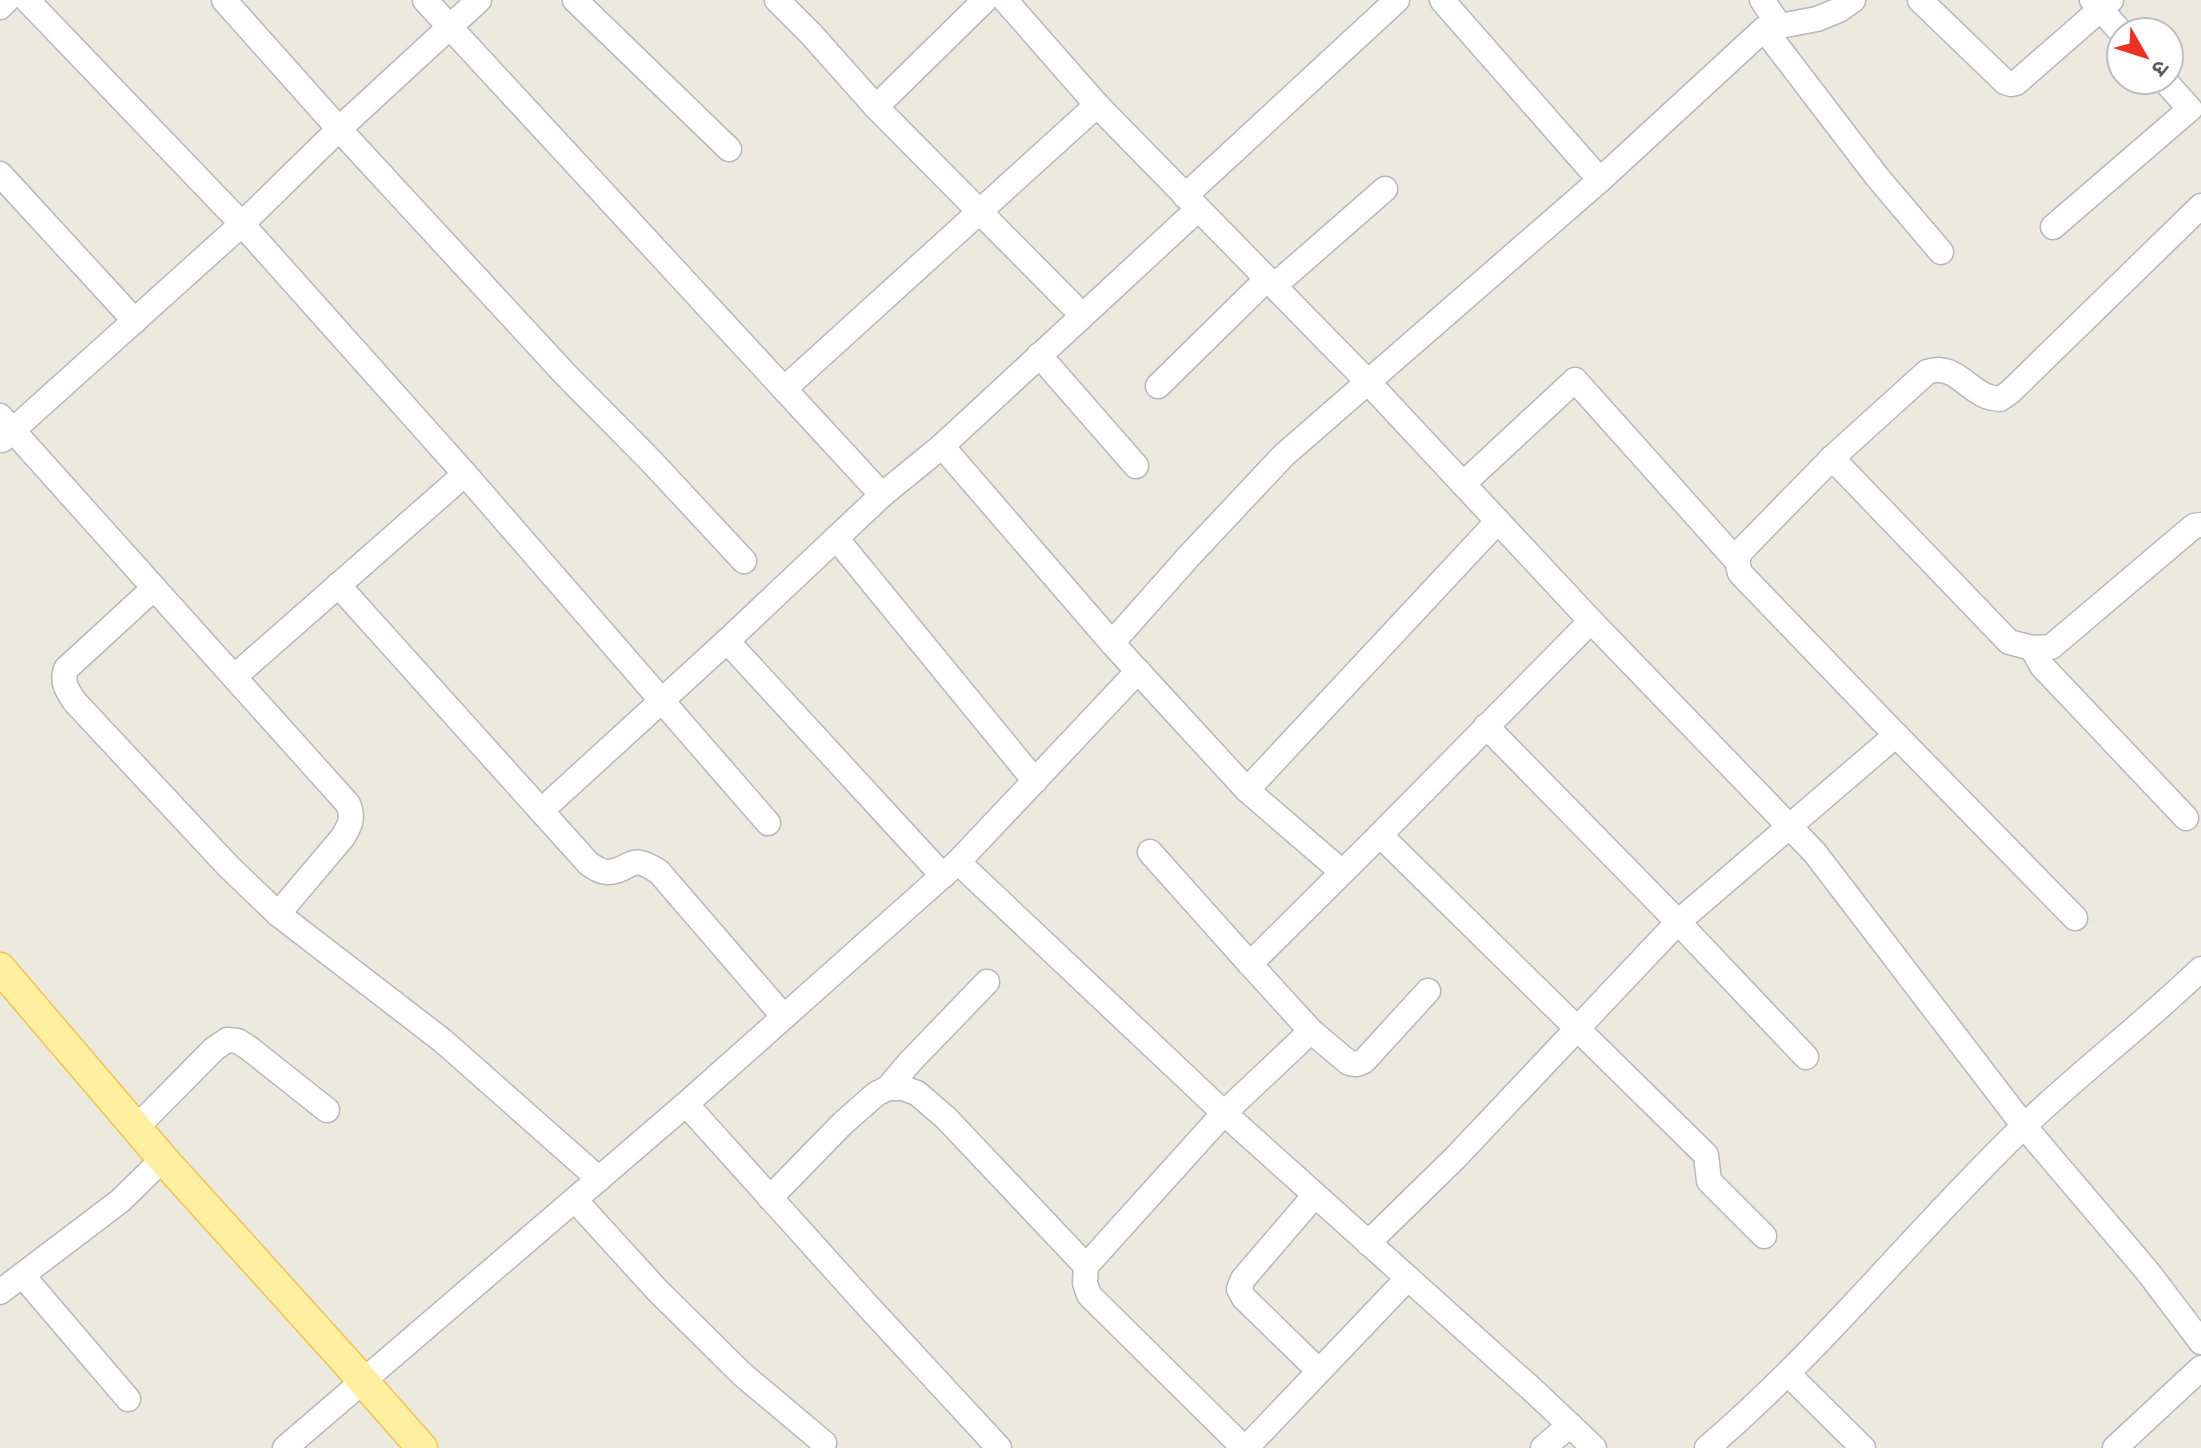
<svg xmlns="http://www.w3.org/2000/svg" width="2201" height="1448" font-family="Jost,'Noto Sans Devanagari',sans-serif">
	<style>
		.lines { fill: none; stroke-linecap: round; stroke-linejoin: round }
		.minor-casing { stroke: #b5b8bd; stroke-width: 27 }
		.major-casing { stroke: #f3c451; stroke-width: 33 }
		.minor { stroke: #fff; stroke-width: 24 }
		.major { stroke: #ffefa1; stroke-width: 30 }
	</style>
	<rect width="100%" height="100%" fill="#ece9df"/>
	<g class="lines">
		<defs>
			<g id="minor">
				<polyline points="27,0 242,224 465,474 768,823"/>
				<polyline points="224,0 339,129 565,374 651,461 744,561"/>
				<polyline points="425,0 882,495"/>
				<polyline points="575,0 729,149"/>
				<polyline points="777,0 811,34 876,107 1082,315"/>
				<polyline points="1005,0 1097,105 1368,382 1591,621 1815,853 2024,1126 2148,1272 2201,1342"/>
				<polyline points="1442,0 1600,180 1764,29 1817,19 1839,10 1853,0"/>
				<polyline points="1762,0 1779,25"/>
				<polyline points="1920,0 2005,82 2011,84 2016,83 2111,0"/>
				<polyline points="2092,0 2121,32"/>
				<polyline points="0,7 7,0"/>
				<polyline points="1764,29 1878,178 1941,252"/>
				<polyline points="876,107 985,0"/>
				<polyline points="0,174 135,321"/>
				<polyline points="1185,196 1397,0"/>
				<polyline points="2053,227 2190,109 2164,80"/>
				<polyline points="1274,286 1385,189"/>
				<polyline points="1039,355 1136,466"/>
				<polyline points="1158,386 1267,279"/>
				<polyline points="784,389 1097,105"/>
				<polyline points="0,416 234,677 465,474"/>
				<polyline points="2,440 242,224 339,129 479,0"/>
				<polyline points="942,446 1112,643 1247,790 1341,871"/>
				<polyline points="1832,458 2009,642 2032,648 2051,647 2194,526 2201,525"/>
				<polyline points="1463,484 1575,380 1737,561"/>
				<polyline points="836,538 1035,781"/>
				<path d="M 338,585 L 589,864 C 595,868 601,872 608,872 C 632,871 628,851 659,872 L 784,1017"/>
				<path d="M 154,588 L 66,669 C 61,682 68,692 75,702 L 229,867 L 278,914 L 443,1041 L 599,1179"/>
				<polyline points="727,641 943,876"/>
				<polyline points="1112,643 1190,555 1284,455 1600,180"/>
				<polyline points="2032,648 2042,666 2186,818"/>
				<path d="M 234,677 L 348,804 C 354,818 350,825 343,837 L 278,914"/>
				<polyline points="1486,726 1678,922 1806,1057"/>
				<polyline points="1896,735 2075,918"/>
				<polyline points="1247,790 1498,521"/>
				<polyline points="541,811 727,641 882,495 942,446 1198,209"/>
				<polyline points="1380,835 1591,621"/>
				<polyline points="1150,852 1250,964"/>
				<polyline points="958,862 1138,671"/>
				<polyline points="1311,1031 1349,1063 1357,1064 1364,1061 1428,991"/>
				<polyline points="888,1088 909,1063 987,982"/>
				<polyline points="686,1104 866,1304 999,1448"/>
				<polyline points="136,1128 214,1049 227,1040 238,1041 250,1049 327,1110"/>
				<polyline points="1315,1195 1243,1279 1239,1289 1244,1298 1319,1371"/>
				<polyline points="770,1198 842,1124 876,1094 888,1088 903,1088 917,1093 946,1118 1086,1266"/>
				<polyline points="575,1200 657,1290 743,1375 824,1443"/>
				<path d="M 1368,1243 L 1455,1158 L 1678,922 L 1896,735 L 1740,573 L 1737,561 L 1741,551 L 1832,458 L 1927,372 C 1953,363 1965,387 1986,396 C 1991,398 1995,398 2000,399 L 2010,392 L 2201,206"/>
				<polyline points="23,1276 128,1399"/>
				<polyline points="0,1292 120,1201 163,1159"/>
				<polyline points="1788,1374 1863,1448"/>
				<polyline points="285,1448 686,1104 958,862 1224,1113 1536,1393 1594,1448"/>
				<polyline points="1244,1448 1089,1295 1085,1283 1086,1266 1224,1113 1311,1031 1250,964 1380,835 1706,1155 1709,1181 1764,1236"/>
				<polyline points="1246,1448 1408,1278"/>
				<polyline points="1543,1448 1570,1425"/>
				<path d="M 1707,1448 C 1822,1350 1915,1231 2023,1127 C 2080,1072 2144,1024 2201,969"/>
				<polyline points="2115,1448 2201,1368"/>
			</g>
			<polyline id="major" points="0,968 163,1159 341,1356 422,1448"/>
		</defs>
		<use href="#minor" class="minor-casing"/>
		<use href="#major" class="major-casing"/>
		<use href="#minor" class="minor"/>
		<use href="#major" class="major"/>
	</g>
	<g transform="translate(2145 56) rotate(129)"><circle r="38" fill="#ffffff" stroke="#bcbec0" stroke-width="2"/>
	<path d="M0-6L14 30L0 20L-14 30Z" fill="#eb3225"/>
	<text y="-12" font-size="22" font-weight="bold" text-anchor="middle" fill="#585c61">उ</text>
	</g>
</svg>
